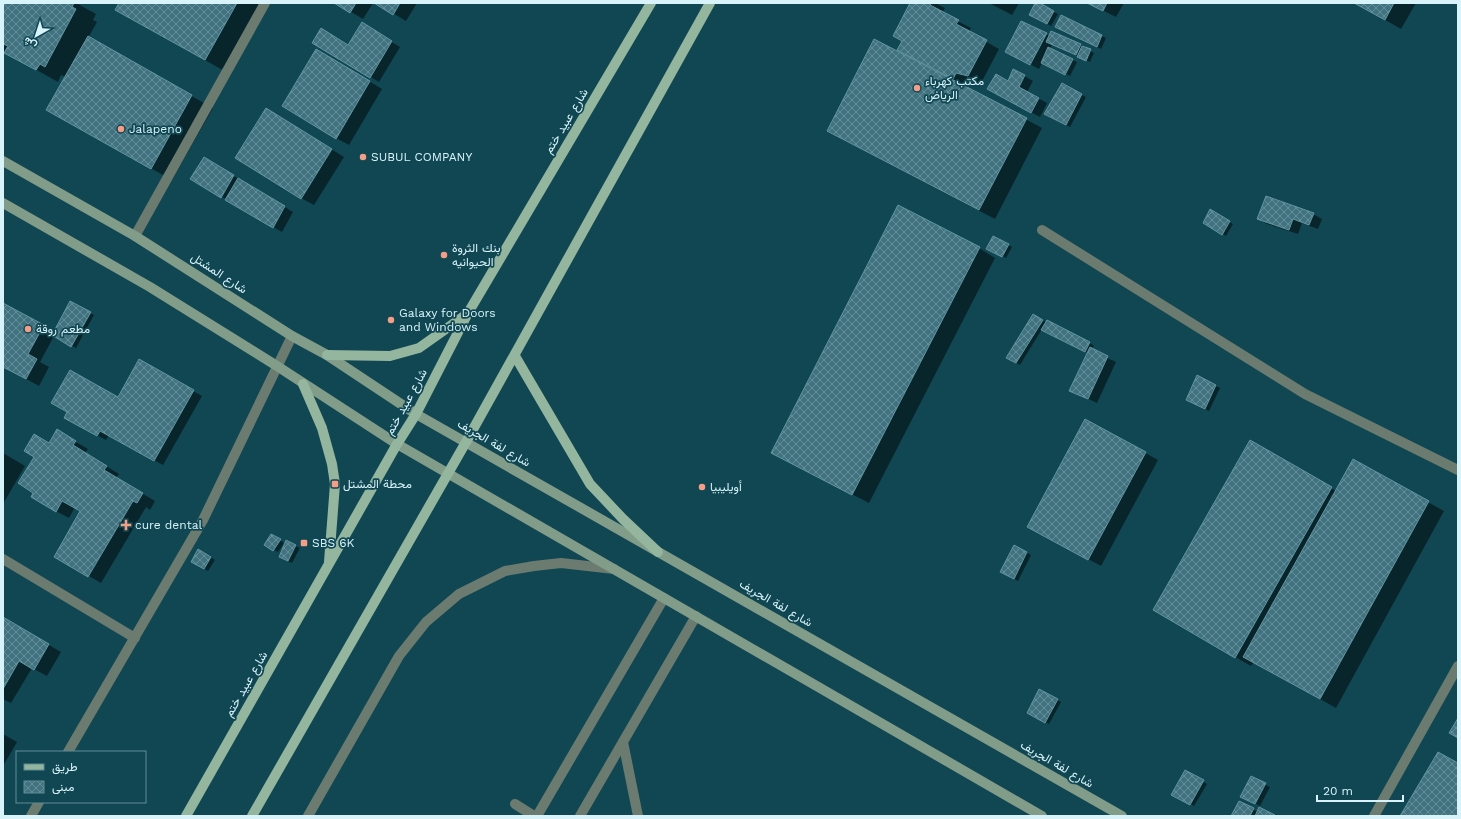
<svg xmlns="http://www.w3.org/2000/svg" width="1461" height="819" font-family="'Work Sans',Vazirmatn,sans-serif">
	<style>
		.shadow { fill: #0007 }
		.building { fill: url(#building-cross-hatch); stroke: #6194a1 }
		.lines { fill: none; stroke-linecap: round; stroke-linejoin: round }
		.service { stroke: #6b7b70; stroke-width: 10 }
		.minor { stroke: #6b7b70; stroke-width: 10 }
		.tertiary { stroke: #6b7b70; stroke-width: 10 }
		.secondary { stroke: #829c8a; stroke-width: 10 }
		.primary { stroke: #94b59e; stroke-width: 10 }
		.poi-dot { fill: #f49e88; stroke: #104752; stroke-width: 1.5 }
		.labels { text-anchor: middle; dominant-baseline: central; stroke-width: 3.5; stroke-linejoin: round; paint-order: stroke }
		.poi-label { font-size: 12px; fill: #d9f3fa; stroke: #104752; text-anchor: start }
		.street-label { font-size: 12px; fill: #d9f3fa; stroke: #104752 }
	</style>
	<defs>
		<pattern id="building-cross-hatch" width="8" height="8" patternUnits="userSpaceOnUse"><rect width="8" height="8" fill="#40737f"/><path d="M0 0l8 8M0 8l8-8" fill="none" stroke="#648e98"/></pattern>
	</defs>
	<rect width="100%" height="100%" fill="#104752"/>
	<g class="shadow">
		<polygon points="3,3 76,3 96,14 93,20 97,22 88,38 213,108 172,180 68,122 66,77 61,75 58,82 3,51"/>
		<polygon points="120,3 265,3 226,72 116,9"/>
		<polygon points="336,3 373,3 363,19"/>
		<polygon points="376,3 417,3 406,21"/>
		<polygon points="911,3 935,3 945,8 942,13 971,28 969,32 999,49 981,83 969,80 966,87 1042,128 995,219 844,140 922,62 903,41"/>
		<polygon points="989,3 1019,3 1012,15"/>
		<polygon points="1036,3 1058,14 1051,26 1030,14"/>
		<polygon points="1088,3 1124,3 1116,17"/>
		<polygon points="1356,3 1416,3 1401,29"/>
		<polygon points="1062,16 1106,38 1101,49 1060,29"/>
		<polygon points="1022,22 1050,36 1080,45 1094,53 1090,62 1052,44 1050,49 1077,62 1070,76 1042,63 1039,69 1014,56"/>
		<polygon points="362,24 400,47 379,82 313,43 349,46"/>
		<polygon points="329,57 382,89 349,145 336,138"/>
		<polygon points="1014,70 1033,81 1027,92 1047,103 1040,117 997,94 1008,82"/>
		<polygon points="1062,84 1086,97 1070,127 1046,114"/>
		<polygon points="279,117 344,157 314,205 301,198"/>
		<polygon points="204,158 293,212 282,232 222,197"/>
		<polygon points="1211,211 1233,224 1226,236 1204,222"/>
		<polygon points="1313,214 1322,219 1318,229 1302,223 1298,234 1267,224 1259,219"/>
		<polygon points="993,237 1012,247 1006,258 987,248"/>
		<polygon points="979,248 995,258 869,503 788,461"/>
		<polygon points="71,302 94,315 76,348 54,336 40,362 49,367 39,386 3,366 3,304 54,333"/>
		<polygon points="1038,318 1090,343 1094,346 1091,350 1116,362 1097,403 1070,390 1088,353 1042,329 1020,365 1008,358"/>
		<polygon points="140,361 202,396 163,465 109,435 106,440 65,418 119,398"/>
		<polygon points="1198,377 1220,388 1209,411 1191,402"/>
		<polygon points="1086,420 1158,460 1101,566 1041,533"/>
		<polygon points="57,431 88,449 85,453 119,474 116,478 155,501 150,510 146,507 101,583 55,556 82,511 75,507 69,518 56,511 49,444"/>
		<polygon points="1251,441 1336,491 1353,460 1444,511 1336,708 1254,662 1251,666 1154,610"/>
		<polygon points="3,453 25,466 3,504"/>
		<polygon points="272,535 284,543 278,552 265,545"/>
		<polygon points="287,542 300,548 292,563 284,559"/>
		<polygon points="1015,546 1031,555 1018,581 1002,572"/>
		<polygon points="199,550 215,560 208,571 193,561"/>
		<polygon points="3,618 61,652 47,676 32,668 11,703 3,699"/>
		<polygon points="1040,690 1061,702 1049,724 1028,712"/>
		<polygon points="3,734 17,742 3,766"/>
		<polygon points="1186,771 1207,784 1194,806 1173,794"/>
		<polygon points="1251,777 1270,787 1260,806 1242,796"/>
		<polygon points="1240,802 1258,812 1260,808 1276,816 1233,816"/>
	</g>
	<g class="building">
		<polygon points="3,3 74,3 72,7 76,9 45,67 40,64 36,70 4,53 8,46 3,44"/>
		<polygon points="119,3 237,3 205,60 115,10"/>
		<polygon points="334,3 356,3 350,13"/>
		<polygon points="374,3 400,3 393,15"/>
		<polygon points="910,3 931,3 930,5 959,20 956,24 987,40 968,76 956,73 953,79 897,50 902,41 893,36"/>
		<polygon points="1035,3 1040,3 1054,11 1047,24 1029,15"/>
		<polygon points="1087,3 1107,3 1103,11"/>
		<polygon points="1354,3 1394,3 1385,20"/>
		<polygon points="1061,15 1102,35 1097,47 1055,27"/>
		<polygon points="1021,21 1047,33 1030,65 1005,52"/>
		<polygon points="362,22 392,41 370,78 312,43 321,28 348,45"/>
		<polygon points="1051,31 1081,44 1076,55 1046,42"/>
		<polygon points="88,36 192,95 151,169 46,110"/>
		<polygon points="874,39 1027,118 979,210 827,131"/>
		<polygon points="1082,46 1091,49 1086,61 1077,57"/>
		<polygon points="1048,47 1073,59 1065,75 1041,63"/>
		<polygon points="316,49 370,81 336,139 282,106"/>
		<polygon points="1013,69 1025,75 1019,87 1039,98 1031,113 987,89 996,74 1008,81"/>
		<polygon points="1062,83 1082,94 1066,125 1044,114"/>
		<polygon points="266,108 332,149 301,199 235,158"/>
		<polygon points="204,157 234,175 221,198 190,179"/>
		<polygon points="238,178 285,206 273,228 225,200"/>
		<polygon points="1266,196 1314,213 1309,225 1293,219 1289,230 1257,219"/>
		<polygon points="898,205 980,247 852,495 771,453"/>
		<polygon points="1210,209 1230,221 1222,235 1203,223"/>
		<polygon points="993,236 1009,244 1002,257 986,249"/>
		<polygon points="70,301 91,312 71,347 52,335"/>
		<polygon points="3,303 44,325 28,354 37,359 26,379 3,367"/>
		<polygon points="1033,314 1043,320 1016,363 1006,358"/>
		<polygon points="1047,320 1090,342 1085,352 1041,330"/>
		<polygon points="1090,347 1108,356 1088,399 1069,391"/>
		<polygon points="139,359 194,390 154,461 100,431 97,436 64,418 67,412 51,403 70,370 118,397"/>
		<polygon points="1197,375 1216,385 1205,409 1186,400"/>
		<polygon points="1085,419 1146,452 1088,560 1027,527"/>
		<polygon points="57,429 76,441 73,445 107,466 104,470 143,493 137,503 133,501 88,577 54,557 80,511 62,501 56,512 31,497 33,493 18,483 34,457 24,451 34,434 49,443"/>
		<polygon points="1250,440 1332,487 1235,658 1153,610"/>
		<polygon points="1353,459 1429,501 1320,699 1243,657"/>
		<polygon points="271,534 281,539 273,551 264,545"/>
		<polygon points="286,540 296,545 288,561 279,557"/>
		<polygon points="1014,545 1027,552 1014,579 1000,572"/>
		<polygon points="198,549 211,557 204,569 191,562"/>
		<polygon points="3,617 49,644 34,670 19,661 3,689"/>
		<polygon points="1039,689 1058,699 1045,723 1027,713"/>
		<polygon points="1458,718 1458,738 1449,733"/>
		<polygon points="1438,752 1458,763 1458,816 1400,816"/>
		<polygon points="1185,770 1204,780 1190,805 1171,795"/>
		<polygon points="1251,776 1266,783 1255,804 1240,797"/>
		<polygon points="1239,801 1254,808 1250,816 1231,816"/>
		<polygon points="1259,807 1275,815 1275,816 1255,816"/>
	</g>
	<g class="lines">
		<g class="service">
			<polyline points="1042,230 1305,394 1458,470"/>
			<polyline points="623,742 638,816"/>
			<polyline points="515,804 534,816"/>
			<polyline points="537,816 664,598"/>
			<polyline points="580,816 696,616"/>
			<polyline points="1374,816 1458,666"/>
		</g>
		<g class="minor">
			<polyline points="135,236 265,3"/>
			<polyline points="3,559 135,638"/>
			<polyline points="68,752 203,520 292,336"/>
			<polyline points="31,816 39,802"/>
		</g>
		<polyline class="tertiary" points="308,816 399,656 426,622 459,594 505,571 534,566 561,563 614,569"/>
		<g class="secondary">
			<polyline points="3,161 135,236 292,336 327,355 416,414 1122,816"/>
			<polyline points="3,203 150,287 277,366 397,444 1042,816"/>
		</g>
		<g class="primary">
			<polyline points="327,355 390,356 419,348 467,314"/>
			<polyline points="515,356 590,484 623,519 658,552"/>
			<polyline points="303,384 322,428 332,464 335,484 329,562"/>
			<polyline points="186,816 397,444 416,414 468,313 651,3"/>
			<polyline points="252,816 466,442 710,3"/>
		</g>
	</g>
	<g class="poi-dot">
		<circle cx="917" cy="88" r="4"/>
		<circle cx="121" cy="129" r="4"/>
		<circle cx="363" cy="157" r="4"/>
		<circle cx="444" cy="255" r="4"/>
		<circle cx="391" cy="320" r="4"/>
		<circle cx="28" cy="329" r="4"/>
		<rect x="331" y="480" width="8" height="8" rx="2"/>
		<circle cx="702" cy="487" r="4"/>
		<path d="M124 519h4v4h4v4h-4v4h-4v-4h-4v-4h4z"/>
		<rect x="300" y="539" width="8" height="8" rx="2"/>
	</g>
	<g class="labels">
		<g class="poi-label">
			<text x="925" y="81">مكتب كهرباء<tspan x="925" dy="14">الرياض</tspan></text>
			<text x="129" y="129">Jalapeno</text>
			<text x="371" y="157">SUBUL COMPANY</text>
			<text x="452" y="248">بنك الثروة<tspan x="452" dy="14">الحيوانيه</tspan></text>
			<text x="399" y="313">Galaxy for Doors<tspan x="399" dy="14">and Windows</tspan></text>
			<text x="36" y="329">مطعم روقة</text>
			<text x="343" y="484">محطة المشتل</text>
			<text x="710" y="487">أويليبيا</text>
			<text x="135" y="525">cure dental</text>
			<text x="312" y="543">SBS 6K</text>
		</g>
		<g class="street-label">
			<text transform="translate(566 121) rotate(-59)">شارع عبيد ختم</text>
			<text transform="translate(219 273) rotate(33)">شارع المشتل</text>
			<text transform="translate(406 402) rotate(-61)">شارع عبيد ختم</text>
			<text transform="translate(494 443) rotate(30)">شارع لفة الجريف</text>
			<text transform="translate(776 603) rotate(30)">شارع لفة الجريف</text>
			<text transform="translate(246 684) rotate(-60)">شارع عبيد ختم</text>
			<text transform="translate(1057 764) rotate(30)">شارع لفة الجريف</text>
		</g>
	</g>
	<rect width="1461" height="819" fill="none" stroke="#d9f3fa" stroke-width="8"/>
	<rect x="16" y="751" width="130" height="52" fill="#104752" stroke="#608c95"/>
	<rect x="24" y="764" width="20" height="6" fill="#94b59e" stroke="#608c95"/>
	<text x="52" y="771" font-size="12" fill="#d9f3fa">طريق</text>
	<rect x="24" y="781" width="20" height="12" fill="url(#building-cross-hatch)" stroke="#608c95"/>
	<text x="52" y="791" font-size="12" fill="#d9f3fa">مبنى</text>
	<g transform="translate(36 36) rotate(219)" stroke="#104752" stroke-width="3" paint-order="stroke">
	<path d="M0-3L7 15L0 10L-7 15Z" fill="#d9f3fa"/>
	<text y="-6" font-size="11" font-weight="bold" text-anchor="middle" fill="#d9f3fa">ش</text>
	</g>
	<path d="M1317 795v6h86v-6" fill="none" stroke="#d9f3fa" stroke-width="2"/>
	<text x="1323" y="795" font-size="12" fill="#d9f3fa" stroke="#104752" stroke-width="3" paint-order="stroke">20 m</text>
</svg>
